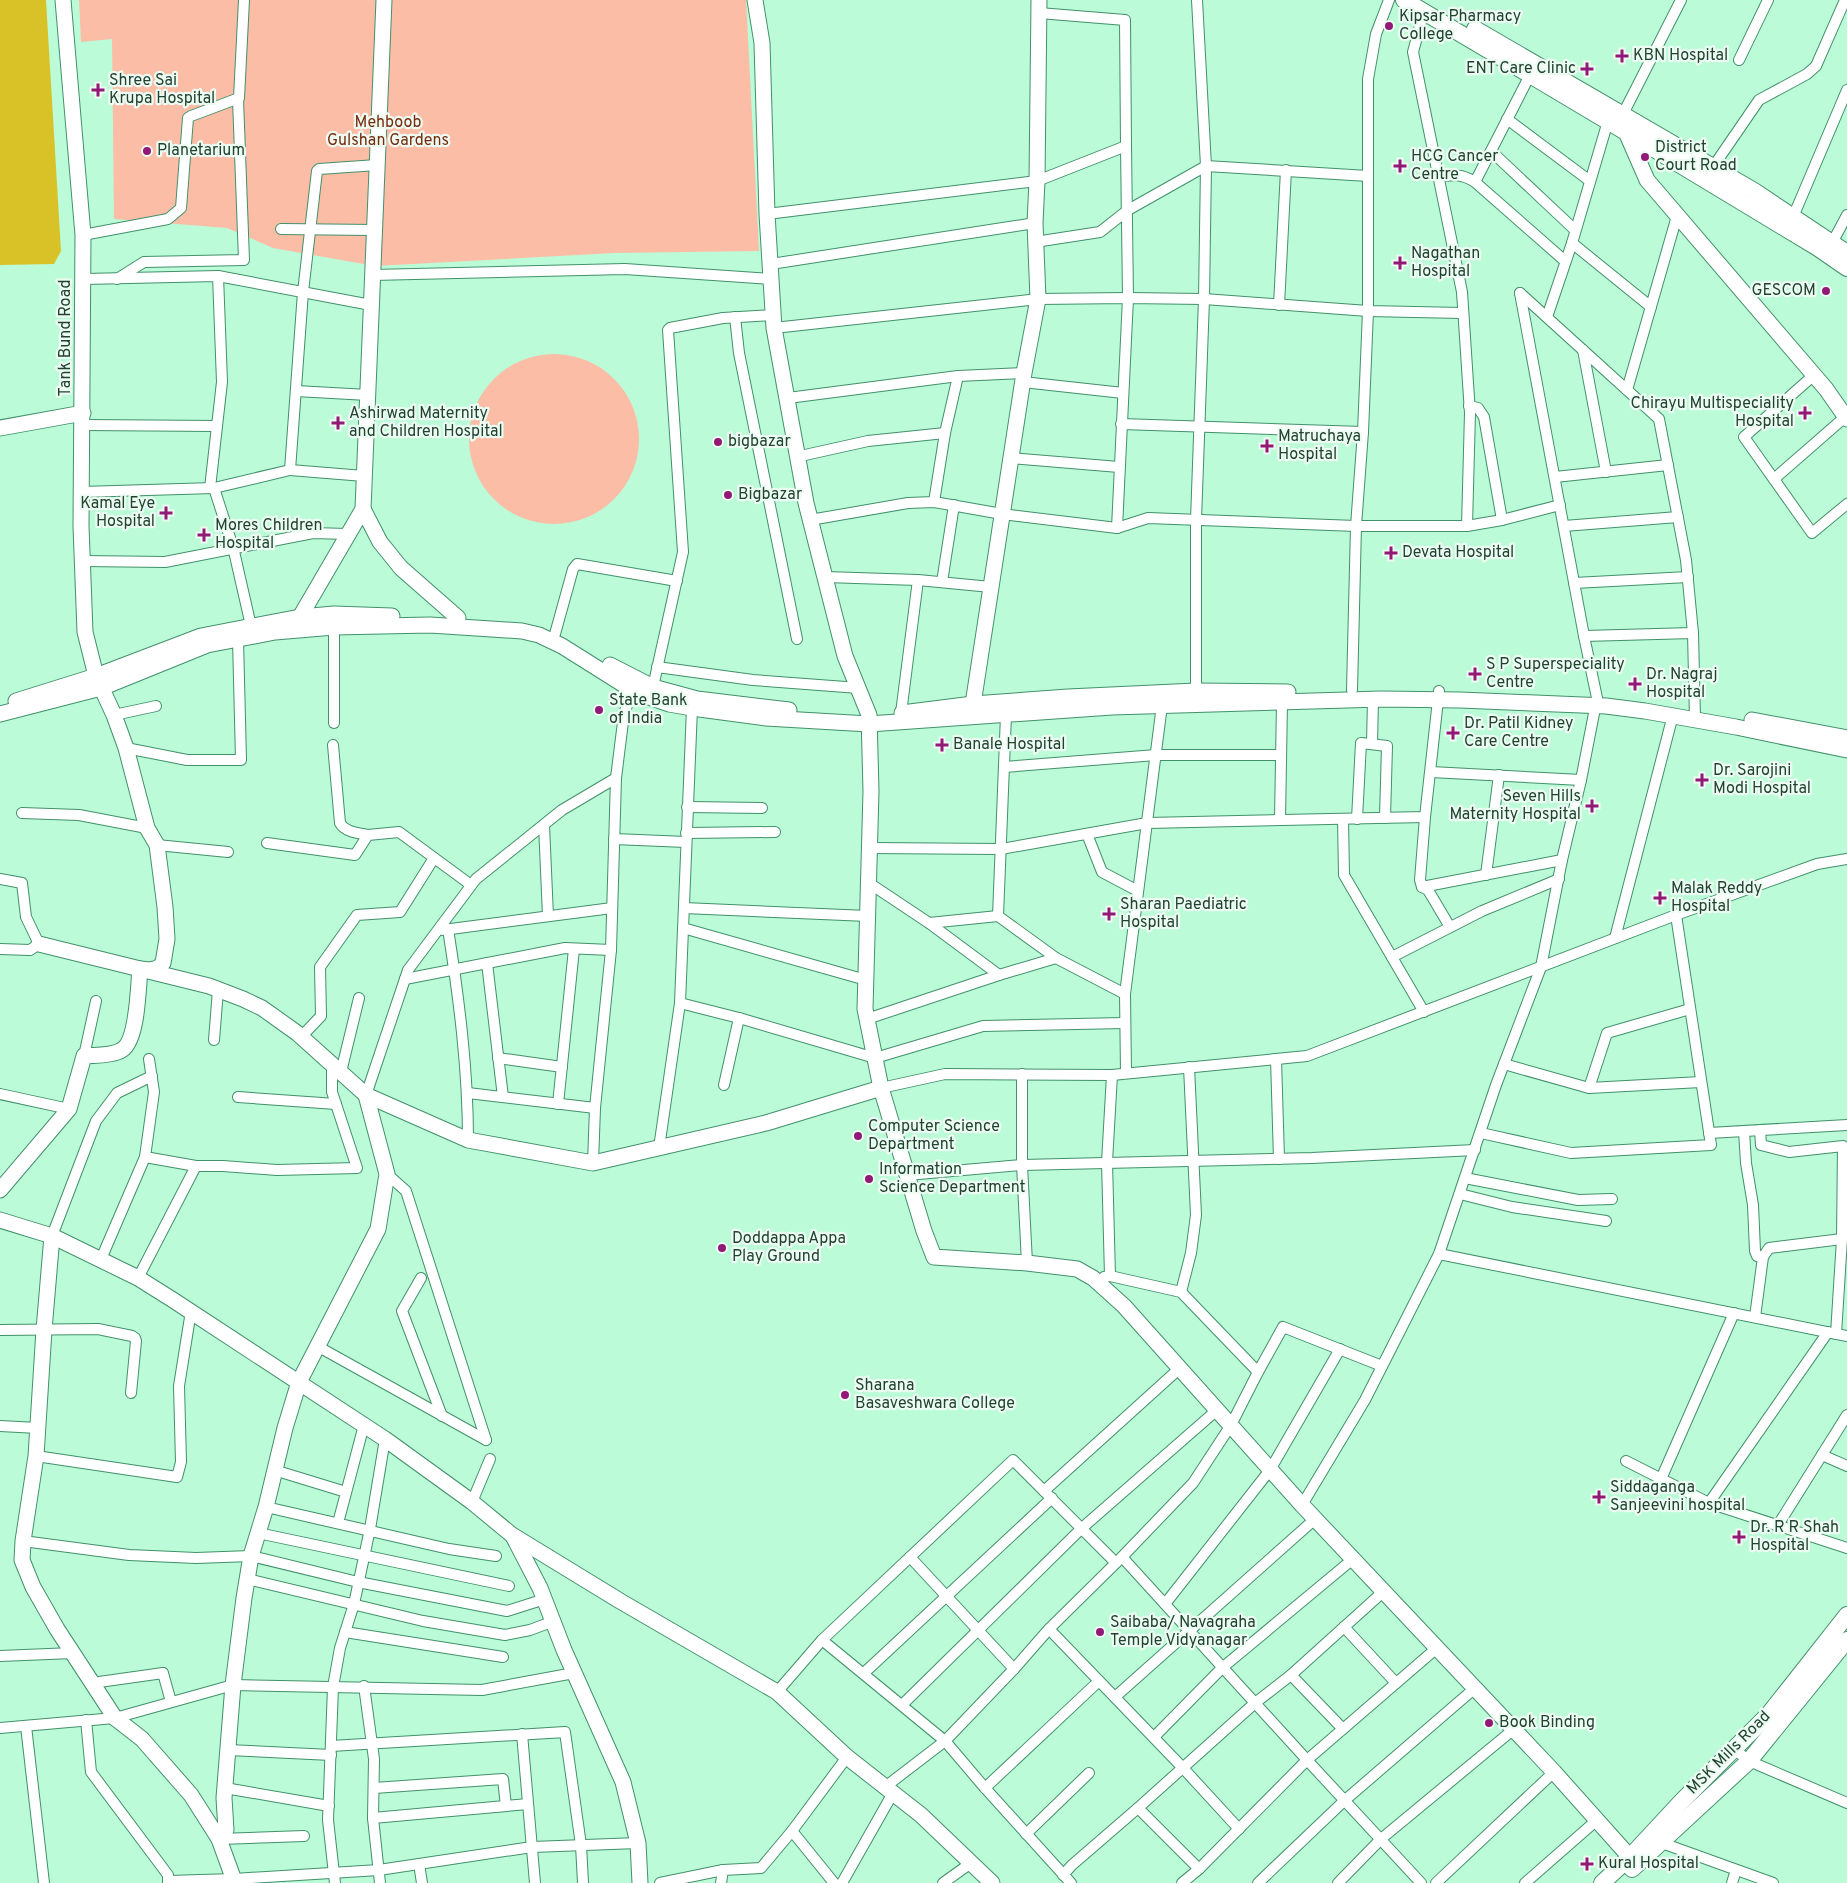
<svg xmlns="http://www.w3.org/2000/svg" width="1847" height="1883" font-family="Overpass,sans-serif">
	<style>
		.green { fill: #fcbda7 }
		.water { fill: #d9c227 }
		.lines { fill: none; stroke-linecap: round; stroke-linejoin: round }
		.street-casing { stroke: #41916a; stroke-width: 12 }
		.secondary-casing { stroke: #41916a; stroke-width: 17 }
		.primary-casing { stroke: #41916a; stroke-width: 18 }
		.street { stroke: #fff; stroke-width: 10 }
		.secondary { stroke: #fff; stroke-width: 15 }
		.primary { stroke: #fff; stroke-width: 16 }
		.poi-dot { fill: #921976; stroke: #edfcf3; stroke-width: 2 }
		.labels { text-anchor: middle; dominant-baseline: central; stroke-width: 4.5; stroke-linejoin: round; paint-order: stroke }
		.poi-label { font-size: 16px; fill: #214231; stroke: #edfcf3; text-anchor: start }
		.park-label { font-size: 16px; fill: #772b0c; stroke: #edfcf3 }
		.street-label { font-size: 16px; fill: #214231; stroke: #edfcf3 }
	</style>
	<rect width="100%" height="100%" fill="#bcfbd8"/>
	<g class="green">
		<polygon points="79,0 746,0 759,251 614,253 375,266 273,248 227,228 114,219 112,39 81,42"/>
		<circle cx="554" cy="439" r="85"/>
	</g>
	<polygon class="water" points="0,0 46,0 61,251 54,264 0,265"/>
	<g class="lines">
		<defs>
			<g id="street">
				<polyline points="1424,11 1413,52 1462,292 1470,413 1467,526"/>
				<polyline points="1739,60 1768,0"/>
				<polyline points="1623,114 1681,0"/>
				<polyline points="1507,119 1590,181"/>
				<polyline points="1608,121 1572,243 1651,307"/>
				<polyline points="1491,151 1575,230"/>
				<polyline points="1713,167 1759,100 1807,74 1816,66 1845,0"/>
				<path d="M 1439,177 C 1453,174 1462,174 1475,182 L 1565,261"/>
				<polyline points="1475,182 1530,75"/>
				<polyline points="767,214 1037,181 1126,146 1125,20 1039,13"/>
				<polyline points="1793,217 1847,90"/>
				<polyline points="281,229 374,230"/>
				<polyline points="83,235 168,219 181,208 188,118 191,116 239,98 244,0"/>
				<polyline points="1035,242 1100,232 1128,210 1206,166 1368,176"/>
				<polyline points="1832,243 1847,215"/>
				<polyline points="771,264 1035,223"/>
				<polyline points="372,275 625,269 771,279"/>
				<polyline points="84,279 218,276 371,305"/>
				<polyline points="117,279 144,262 244,260 238,99"/>
				<polyline points="1520,293 1659,419 1686,560 1693,633 1695,719"/>
				<polyline points="1279,305 1286,170"/>
				<polyline points="735,317 739,353 797,639"/>
				<polyline points="1547,317 1572,243"/>
				<polyline points="774,328 1038,299 1128,298 1204,299 1368,311 1462,313"/>
				<polyline points="1583,350 1606,472"/>
				<polyline points="1814,375 1744,437 1812,533 1847,504"/>
				<polyline points="1023,382 1123,393"/>
				<polyline points="1627,390 1677,216"/>
				<polyline points="296,391 368,395"/>
				<polyline points="788,398 958,376 1024,373"/>
				<polyline points="1469,406 1478,408 1484,417 1502,520"/>
				<polyline points="1121,424 1363,432"/>
				<polyline points="83,425 217,426"/>
				<polyline points="796,457 868,441 945,433"/>
				<polyline points="1011,458 1119,467"/>
				<polyline points="290,470 364,476"/>
				<polyline points="1555,477 1668,465"/>
				<polyline points="1774,479 1845,417"/>
				<polyline points="210,488 222,382 218,276"/>
				<polyline points="214,488 233,547 251,626"/>
				<polyline points="81,492 214,488 290,470 303,292 317,171 319,169 377,165"/>
				<polyline points="934,502 945,433 958,376"/>
				<polyline points="810,520 908,503 934,502 1002,514 1117,528 1148,518 1356,526 1467,526 1502,520 1560,505"/>
				<polyline points="1564,526 1678,517"/>
				<polyline points="1117,528 1128,298 1126,146"/>
				<polyline points="82,561 165,562 313,533 347,534"/>
				<polyline points="825,577 918,580 991,587"/>
				<polyline points="942,582 954,505"/>
				<polyline points="1574,583 1688,577"/>
				<polyline points="334,627 334,723"/>
				<polyline points="555,634 573,569 577,564 677,581"/>
				<polyline points="1584,636 1693,633"/>
				<polyline points="657,667 753,680 859,688"/>
				<polyline points="653,687 683,552 668,330 670,328 723,318 773,315"/>
				<polyline points="1352,690 1356,526 1363,432 1368,311 1368,79 1376,34 1389,0"/>
				<polyline points="1196,691 1196,520 1204,299 1206,166 1197,0"/>
				<polyline points="692,708 680,1003 739,1018 875,1058 983,1026 1125,1023"/>
				<polyline points="901,713 918,580"/>
				<polyline points="114,715 156,706"/>
				<polyline points="1372,744 1373,699"/>
				<path d="M 333,745 L 340,823 C 345,832 358,833 368,835"/>
				<polyline points="126,748 187,760 241,760 238,639"/>
				<polyline points="1004,767 1156,755 1281,755"/>
				<polyline points="1431,772 1581,780"/>
				<polyline points="687,807 762,808"/>
				<polyline points="22,813 79,815 147,828"/>
				<polyline points="1425,817 1420,880 1422,887 1562,860"/>
				<polyline points="1343,819 1344,875 1424,1012"/>
				<polyline points="1357,819 1361,743 1387,746 1385,818"/>
				<polyline points="1280,820 1282,702"/>
				<polyline points="544,825 548,916"/>
				<polyline points="686,833 775,832"/>
				<polyline points="1087,834 1102,872 1138,891"/>
				<polyline points="614,839 686,842"/>
				<polyline points="267,843 355,855 368,835 399,832 471,885"/>
				<polyline points="157,845 228,852"/>
				<polyline points="869,848 1001,849 1147,823 1425,817 1439,691"/>
				<polyline points="1486,875 1499,775"/>
				<polyline points="0,879 22,883 26,917 39,944 30,950 0,949"/>
				<polyline points="869,883 929,923 999,975"/>
				<polyline points="1422,887 1428,890 1450,927"/>
				<polyline points="684,908 868,916"/>
				<polyline points="929,923 998,916"/>
				<polyline points="683,928 866,980"/>
				<path d="M 448,929 C 459,999 468,1069 468,1140"/>
				<polyline points="443,930 612,908"/>
				<polyline points="1615,938 1673,715"/>
				<polyline points="1392,957 1482,911 1559,879"/>
				<polyline points="1056,958 1125,994"/>
				<polyline points="487,963 503,1097"/>
				<polyline points="405,979 565,948 611,950"/>
				<polyline points="867,1019 999,975 1056,958 998,916 1006,715"/>
				<polyline points="301,1037 321,1016 320,967 357,915 400,912 434,858"/>
				<polyline points="214,1040 218,990"/>
				<polyline points="84,1056 96,1001"/>
				<polyline points="498,1058 562,1067"/>
				<polyline points="1276,1059 1279,1159"/>
				<polyline points="1504,1064 1589,1088 1701,1082"/>
				<polyline points="341,1072 359,998"/>
				<polyline points="1126,1073 1125,994 1162,705"/>
				<polyline points="1022,1074 1022,1165 1027,1263"/>
				<polyline points="724,1085 739,1018"/>
				<polyline points="881,1088 945,1074 1112,1075 1307,1056 1676,915 1817,864 1847,859"/>
				<polyline points="1589,1088 1607,1033 1690,1009"/>
				<polyline points="468,1093 595,1108"/>
				<polyline points="0,1094 69,1109"/>
				<polyline points="366,1095 408,970 476,879 562,810 616,778"/>
				<polyline points="238,1097 336,1104"/>
				<polyline points="558,1104 574,949"/>
				<polyline points="1760,1130 1761,1145 1789,1152 1843,1146 1842,1239 1836,1334"/>
				<polyline points="1744,1131 1746,1163 1753,1205 1755,1251 1757,1256 1763,1257"/>
				<polyline points="1481,1133 1571,1153 1711,1145 1676,915"/>
				<polyline points="1709,1133 1847,1125"/>
				<polyline points="659,1148 680,1003"/>
				<polyline points="145,1157 154,1092 149,1059"/>
				<polyline points="593,1163 595,1108 611,950 616,778 624,714 634,685"/>
				<polyline points="387,1174 406,1191 486,1440"/>
				<polyline points="907,1175 1022,1165 1312,1158 1475,1150"/>
				<polyline points="1465,1178 1578,1200 1612,1199"/>
				<polyline points="1460,1194 1512,1207 1606,1221"/>
				<polyline points="52,1236 96,1121 117,1093 152,1076"/>
				<polyline points="1439,1254 1847,1336"/>
				<polyline points="101,1259 145,1157 196,1166 223,1166 277,1170 357,1168 332,1092 332,1064"/>
				<polyline points="1110,1276 1107,1162 1112,1075"/>
				<polyline points="1104,1277 1110,1276 1181,1292 1258,1372"/>
				<polyline points="138,1278 196,1166"/>
				<polyline points="421,1278 402,1311 442,1416"/>
				<polyline points="1181,1292 1191,1253 1196,1215 1189,1067"/>
				<polyline points="1755,1317 1763,1257 1769,1248 1842,1239"/>
				<polyline points="0,1330 98,1329 132,1336 135,1338 136,1341 131,1393"/>
				<polyline points="317,1346 486,1440"/>
				<polyline points="0,1426 38,1428"/>
				<polyline points="1822,1455 1847,1466"/>
				<polyline points="36,1456 177,1477 181,1462 179,1386 191,1311"/>
				<polyline points="1626,1461 1709,1503 1847,1548"/>
				<polyline points="274,1470 346,1492"/>
				<polyline points="1661,1479 1734,1313"/>
				<polyline points="1044,1491 1180,1368"/>
				<polyline points="472,1502 490,1459"/>
				<polyline points="1709,1503 1828,1332"/>
				<polyline points="1302,1505 1365,1400 1439,1254 1496,1085 1541,967 1562,860 1581,780 1597,698 1584,636 1520,293"/>
				<polyline points="266,1507 449,1549 496,1556"/>
				<polyline points="338,1523 364,1425"/>
				<polyline points="1778,1525 1847,1415"/>
				<polyline points="258,1533 509,1586"/>
				<polyline points="23,1541 129,1555 196,1558 251,1556 358,1582 507,1611 545,1599"/>
				<polyline points="910,1557 1014,1669"/>
				<polyline points="1122,1557 1307,1760 1421,1883"/>
				<polyline points="247,1579 423,1621 505,1635 530,1630 554,1621"/>
				<polyline points="1165,1604 1270,1470 1340,1349"/>
				<polyline points="1344,1627 1396,1683"/>
				<polyline points="1049,1629 1183,1768 1239,1829"/>
				<polyline points="345,1632 503,1657"/>
				<polyline points="822,1640 945,1741 985,1788 1071,1883"/>
				<polyline points="0,1656 73,1653"/>
				<polyline points="864,1673 1052,1498"/>
				<polyline points="1291,1675 1343,1729"/>
				<polyline points="92,1683 163,1673 171,1702"/>
				<polyline points="364,1686 374,1759 373,1818 380,1883"/>
				<polyline points="777,1692 822,1640 1013,1460 1116,1563"/>
				<polyline points="1115,1697 1315,1519"/>
				<polyline points="902,1705 1082,1528 1217,1410"/>
				<polyline points="86,1720 91,1772 168,1875 168,1883"/>
				<polyline points="26,1726 44,1883"/>
				<polyline points="0,1728 115,1718 233,1685 482,1690 574,1673"/>
				<polyline points="522,1734 535,1883"/>
				<polyline points="1154,1737 1222,1668 1353,1559"/>
				<polyline points="331,1746 565,1732 581,1845 583,1883"/>
				<polyline points="1734,1749 1749,1761 1847,1803"/>
				<polyline points="228,1750 331,1755"/>
				<polyline points="885,1787 945,1741 1014,1669 1049,1629 1122,1557 1193,1483 1231,1425 1258,1372 1283,1327 1382,1366"/>
				<polyline points="225,1788 329,1806"/>
				<polyline points="374,1788 503,1779 506,1806"/>
				<polyline points="985,1788 1099,1681"/>
				<polyline points="1138,1808 1199,1869 1307,1760 1438,1647"/>
				<polyline points="373,1818 528,1804"/>
				<polyline points="792,1831 834,1883"/>
				<polyline points="1026,1834 1089,1773"/>
				<polyline points="219,1839 304,1836"/>
				<polyline points="1662,1843 1773,1883"/>
				<polyline points="419,1864 422,1883"/>
				<polyline points="1063,1875 1072,1865 1138,1808 1255,1703 1291,1675 1384,1591"/>
				<polyline points="168,1881 234,1879 379,1870 532,1847 638,1843"/>
				<polyline points="335,1883 328,1820 333,1687 340,1648 354,1604 370,1529 385,1439"/>
				<polyline points="660,1883 723,1870"/>
				<polyline points="721,1883 723,1870 761,1868 792,1831 847,1757"/>
				<polyline points="842,1883 893,1793"/>
				<polyline points="943,1883 971,1863"/>
				<polyline points="1182,1883 1199,1869"/>
				<polyline points="1258,1883 1344,1801 1475,1688"/>
				<polyline points="1338,1883 1381,1839 1514,1729"/>
				<polyline points="1436,1883 1554,1772"/>
				<polyline points="1525,1883 1597,1820"/>
				<polyline points="1732,1883 1736,1870"/>
			</g>
			<g id="secondary">
				<polyline points="755,0 762,43 767,214 774,328 806,503 845,656 869,715 871,791 865,1009 881,1088 924,1231 934,1257 1027,1263 1077,1269 1093,1278 1124,1306 1302,1505 1554,1772 1637,1865"/>
				<polyline points="1626,132 1647,180 1826,389 1847,419"/>
				<polyline points="0,428 83,413"/>
				<polyline points="363,509 384,0"/>
				<polyline points="300,617 363,509 380,542 401,568 458,618"/>
				<polyline points="610,665 653,687 697,699 789,710"/>
				<polyline points="16,701 96,676 201,636 300,617 334,614 392,616"/>
				<polyline points="973,704 1024,373 1038,299 1035,223 1037,181 1039,0"/>
				<polyline points="902,713 973,704 1068,697 1196,691 1288,692"/>
				<polyline points="0,714 101,688 207,645 275,632 334,627 430,625 522,631 539,635 562,646 632,690 646,696 669,704 692,708 766,718 869,724 1112,707 1381,699 1460,700 1606,706 1645,711 1736,727 1847,750"/>
				<polyline points="1752,720 1847,738"/>
				<polyline points="39,944 209,986 243,999 262,1008 297,1033 366,1095 468,1140 593,1163 766,1123 881,1088"/>
				<path d="M 0,1190 L 69,1109 L 84,1056 C 95,1055 110,1056 120,1051 C 138,1044 138,987 140,969 L 150,970 L 158,968 L 163,963 L 167,939 L 165,907 L 157,845 L 147,828 L 126,748 L 114,715 L 96,676 L 85,632 L 81,526 L 83,235 L 63,0"/>
				<polyline points="0,1220 52,1236 138,1278 173,1300 385,1439 472,1502 512,1535 620,1601 777,1692 847,1757 921,1815 992,1883"/>
				<polyline points="52,1236 44,1330 36,1456 23,1541 22,1560 33,1587 57,1629 115,1718 142,1739 191,1795 219,1839 235,1883"/>
				<polyline points="513,1536 540,1588 564,1650 623,1782 638,1843 640,1883"/>
				<polyline points="219,1839 226,1830 224,1798 233,1685 244,1598 251,1556 266,1507 285,1428 299,1382 378,1229 387,1174 366,1095"/>
			</g>
			<g id="primary">
				<polyline points="1404,0 1626,132 1818,248 1847,268"/>
				<polyline points="1475,29 1754,191 1847,253"/>
				<polyline points="1632,1869 1749,1761 1847,1640"/>
				<polyline points="1602,1883 1629,1858 1681,1802 1769,1714 1847,1615"/>
			</g>
		</defs>
		<use href="#street" class="street-casing"/>
		<use href="#secondary" class="secondary-casing"/>
		<use href="#primary" class="primary-casing"/>
		<use href="#street" class="street"/>
		<use href="#secondary" class="secondary"/>
		<use href="#primary" class="primary"/>
	</g>
	<g class="poi-dot">
		<circle cx="1389" cy="26" r="5"/>
		<path d="M1619.5 48.5h5v5h5v5h-5v5h-5v-5h-5v-5h5z"/>
		<path d="M1584.5 61.5h5v5h5v5h-5v5h-5v-5h-5v-5h5z"/>
		<path d="M95.5 82.5h5v5h5v5h-5v5h-5v-5h-5v-5h5z"/>
		<circle cx="147" cy="151" r="5"/>
		<circle cx="1645" cy="157" r="5"/>
		<path d="M1397.5 158.5h5v5h5v5h-5v5h-5v-5h-5v-5h5z"/>
		<path d="M1397.5 255.5h5v5h5v5h-5v5h-5v-5h-5v-5h5z"/>
		<circle cx="1826" cy="291" r="5"/>
		<path d="M1802.5 405.5h5v5h5v5h-5v5h-5v-5h-5v-5h5z"/>
		<path d="M335.5 415.5h5v5h5v5h-5v5h-5v-5h-5v-5h5z"/>
		<circle cx="718" cy="442" r="5"/>
		<path d="M1264.5 438.5h5v5h5v5h-5v5h-5v-5h-5v-5h5z"/>
		<circle cx="728" cy="495" r="5"/>
		<path d="M163.5 505.5h5v5h5v5h-5v5h-5v-5h-5v-5h5z"/>
		<path d="M201.5 527.5h5v5h5v5h-5v5h-5v-5h-5v-5h5z"/>
		<path d="M1388.5 545.5h5v5h5v5h-5v5h-5v-5h-5v-5h5z"/>
		<path d="M1472.5 666.5h5v5h5v5h-5v5h-5v-5h-5v-5h5z"/>
		<path d="M1632.5 676.5h5v5h5v5h-5v5h-5v-5h-5v-5h5z"/>
		<circle cx="599" cy="710" r="5"/>
		<path d="M1450.5 725.5h5v5h5v5h-5v5h-5v-5h-5v-5h5z"/>
		<path d="M939.5 737.5h5v5h5v5h-5v5h-5v-5h-5v-5h5z"/>
		<path d="M1699.5 772.5h5v5h5v5h-5v5h-5v-5h-5v-5h5z"/>
		<path d="M1589.5 798.5h5v5h5v5h-5v5h-5v-5h-5v-5h5z"/>
		<path d="M1657.5 890.5h5v5h5v5h-5v5h-5v-5h-5v-5h5z"/>
		<path d="M1106.5 906.5h5v5h5v5h-5v5h-5v-5h-5v-5h5z"/>
		<circle cx="858" cy="1136" r="5"/>
		<circle cx="869" cy="1179" r="5"/>
		<circle cx="722" cy="1248" r="5"/>
		<circle cx="845" cy="1395" r="5"/>
		<path d="M1596.5 1489.5h5v5h5v5h-5v5h-5v-5h-5v-5h5z"/>
		<path d="M1736.5 1529.5h5v5h5v5h-5v5h-5v-5h-5v-5h5z"/>
		<circle cx="1100" cy="1632" r="5"/>
		<circle cx="1489" cy="1723" r="5"/>
		<path d="M1584.5 1856.5h5v5h5v5h-5v5h-5v-5h-5v-5h5z"/>
	</g>
	<g class="labels">
		<g class="poi-label">
			<text x="1399" y="17">Kipsar Pharmacy<tspan x="1399" dy="18">College</tspan></text>
			<text x="1633" y="56">KBN Hospital</text>
			<text x="1576" y="69" text-anchor="end">ENT Care Clinic</text>
			<text x="109" y="81">Shree Sai<tspan x="109" dy="18">Krupa Hospital</tspan></text>
			<text x="1655" y="148">District<tspan x="1655" dy="18">Court Road</tspan></text>
			<text x="157" y="151">Planetarium</text>
			<text x="1411" y="157">HCG Cancer<tspan x="1411" dy="18">Centre</tspan></text>
			<text x="1411" y="254">Nagathan<tspan x="1411" dy="18">Hospital</tspan></text>
			<text x="1816" y="291" text-anchor="end">GESCOM</text>
			<text x="1794" y="404" text-anchor="end">Chirayu Multispeciality<tspan x="1794" dy="18">Hospital</tspan></text>
			<text x="349" y="414">Ashirwad Maternity<tspan x="349" dy="18">and Children Hospital</tspan></text>
			<text x="1278" y="437">Matruchaya<tspan x="1278" dy="18">Hospital</tspan></text>
			<text x="728" y="442">bigbazar</text>
			<text x="738" y="495">Bigbazar</text>
			<text x="155" y="504" text-anchor="end">Kamal Eye<tspan x="155" dy="18">Hospital</tspan></text>
			<text x="215" y="526">Mores Children<tspan x="215" dy="18">Hospital</tspan></text>
			<text x="1402" y="553">Devata Hospital</text>
			<text x="1486" y="665">S P Superspeciality<tspan x="1486" dy="18">Centre</tspan></text>
			<text x="1646" y="675">Dr. Nagraj<tspan x="1646" dy="18">Hospital</tspan></text>
			<text x="609" y="701">State Bank<tspan x="609" dy="18">of India</tspan></text>
			<text x="1464" y="724">Dr. Patil Kidney<tspan x="1464" dy="18">Care Centre</tspan></text>
			<text x="953" y="745">Banale Hospital</text>
			<text x="1713" y="771">Dr. Sarojini<tspan x="1713" dy="18">Modi Hospital</tspan></text>
			<text x="1581" y="797" text-anchor="end">Seven Hills<tspan x="1581" dy="18">Maternity Hospital</tspan></text>
			<text x="1671" y="889">Malak Reddy<tspan x="1671" dy="18">Hospital</tspan></text>
			<text x="1120" y="905">Sharan Paediatric<tspan x="1120" dy="18">Hospital</tspan></text>
			<text x="868" y="1127">Computer Science<tspan x="868" dy="18">Department</tspan></text>
			<text x="879" y="1170">Information<tspan x="879" dy="18">Science Department</tspan></text>
			<text x="732" y="1239">Doddappa Appa<tspan x="732" dy="18">Play Ground</tspan></text>
			<text x="855" y="1386">Sharana<tspan x="855" dy="18">Basaveshwara College</tspan></text>
			<text x="1610" y="1488">Siddaganga<tspan x="1610" dy="18">Sanjeevini hospital</tspan></text>
			<text x="1750" y="1528">Dr. R R Shah<tspan x="1750" dy="18">Hospital</tspan></text>
			<text x="1110" y="1623">Saibaba/ Navagraha<tspan x="1110" dy="18">Temple Vidyanagar</tspan></text>
			<text x="1499" y="1723">Book Binding</text>
			<text x="1598" y="1864">Kural Hospital</text>
		</g>
		<g class="park-label">
			<text x="388" y="123">Mehboob<tspan x="388" dy="18">Gulshan Gardens</tspan></text>
		</g>
		<g class="street-label">
			<text transform="translate(66 338) rotate(-90)">Tank Bund Road</text>
			<text transform="translate(1729 1753) rotate(-45)">MSK Mills Road</text>
		</g>
	</g>
</svg>
